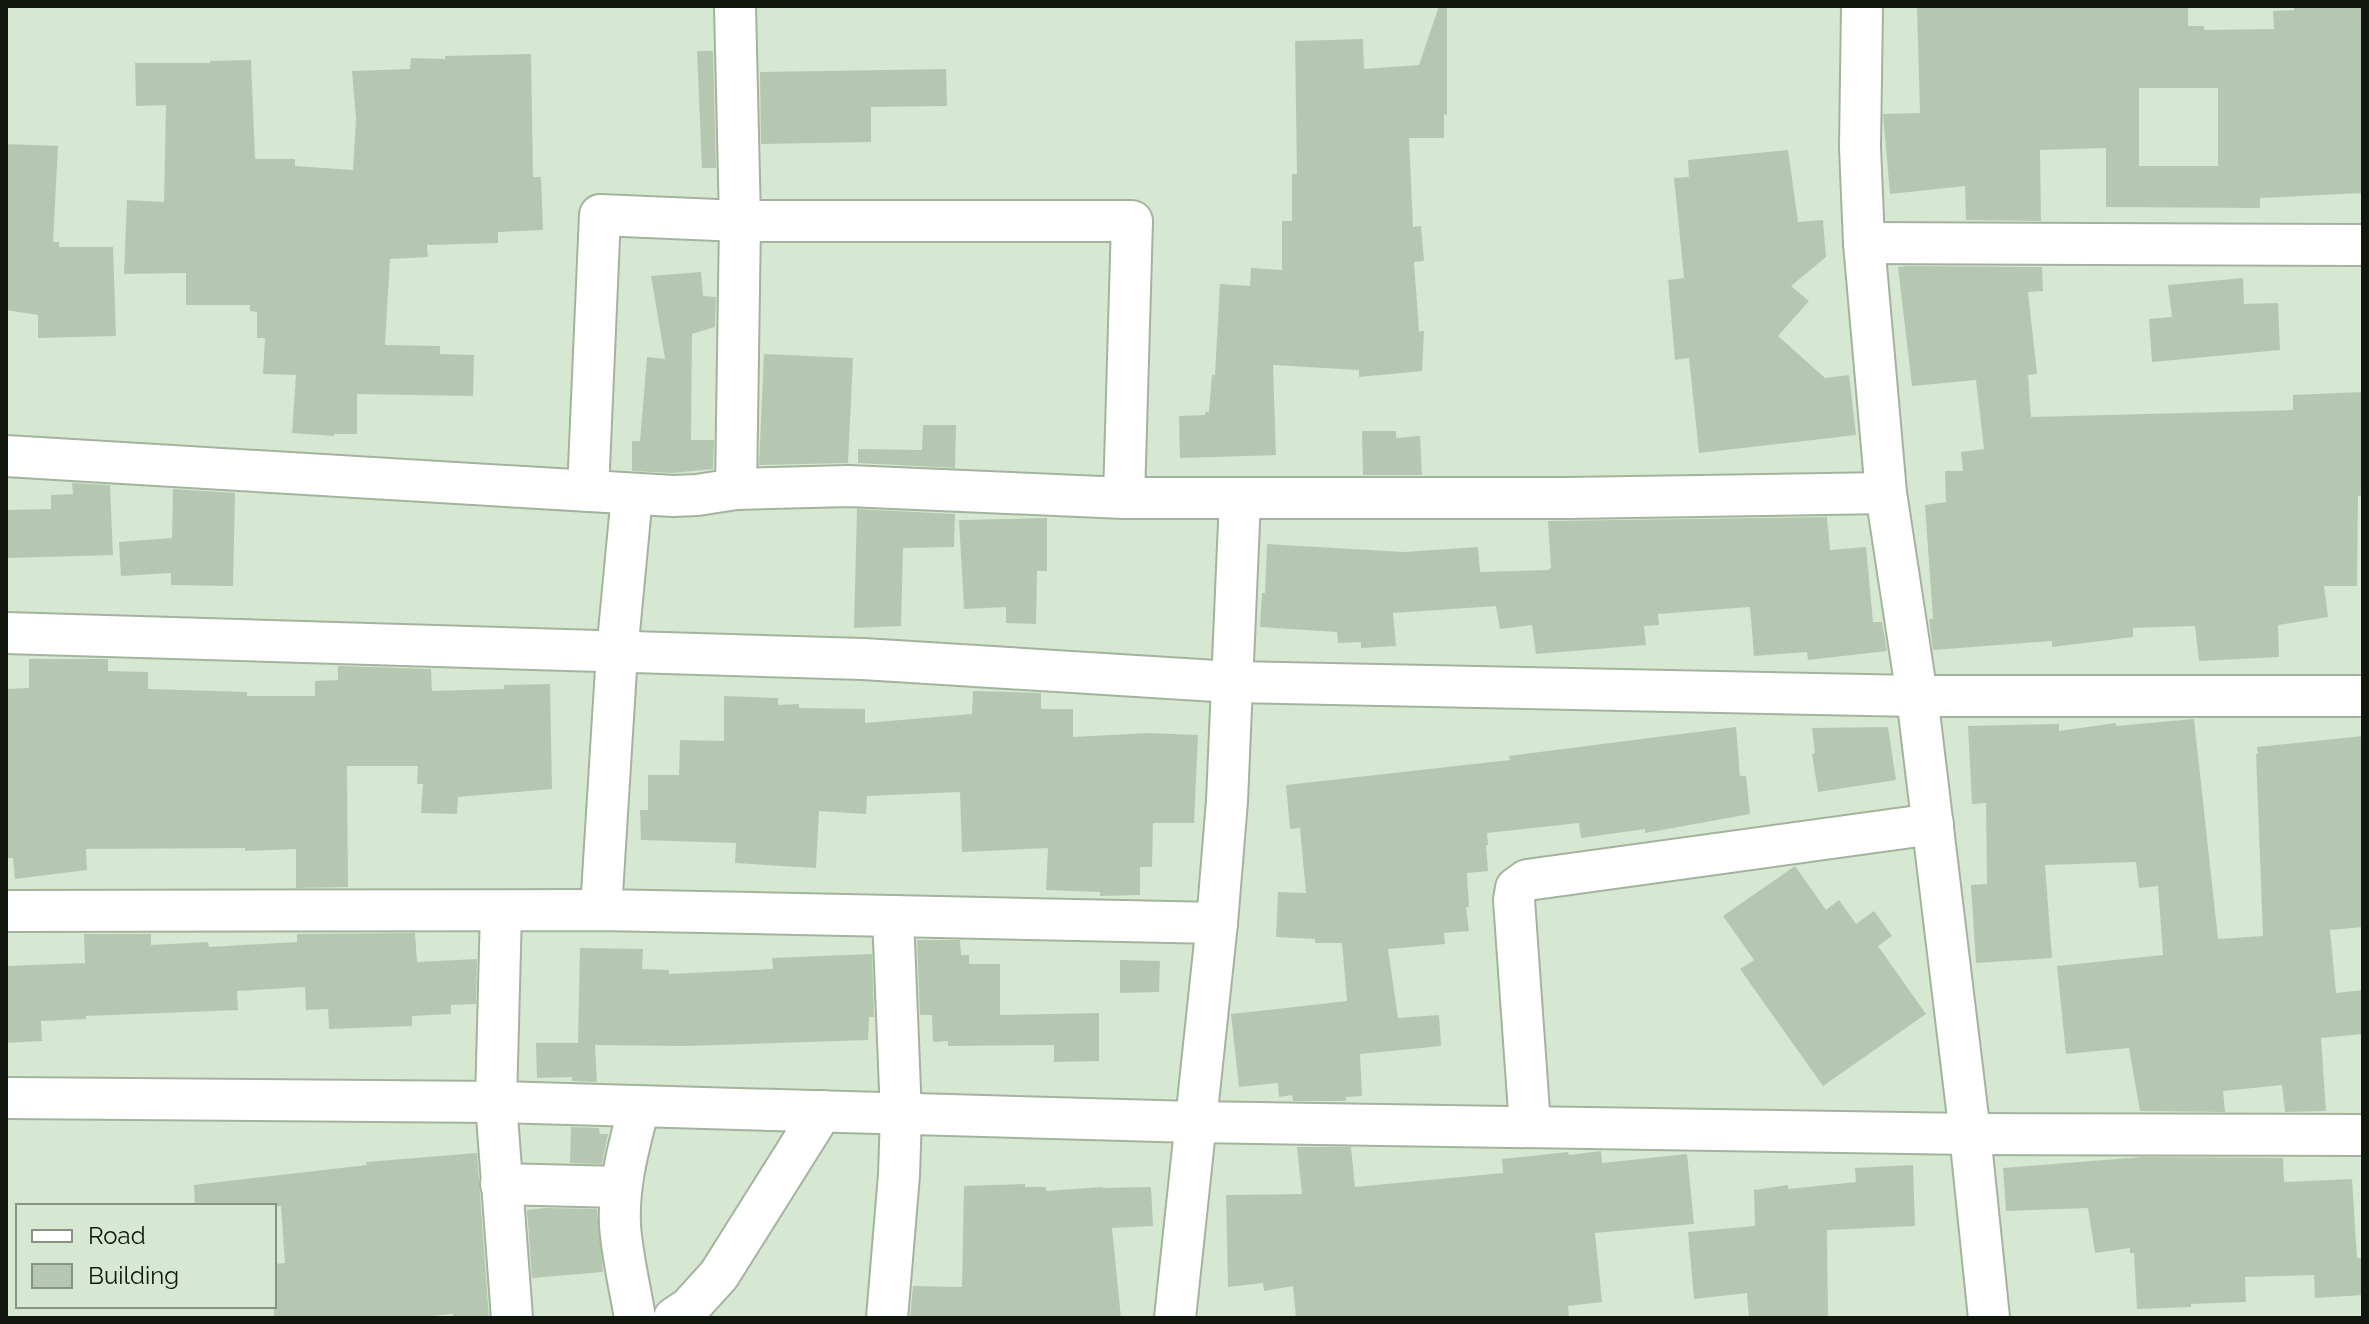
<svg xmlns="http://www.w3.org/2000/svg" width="2369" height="1324" font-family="Raleway,sans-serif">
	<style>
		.building { fill: #b6c7b1; fill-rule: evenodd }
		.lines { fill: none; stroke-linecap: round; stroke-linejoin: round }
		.street-casing { stroke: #a3b39e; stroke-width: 44 }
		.street { stroke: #fff; stroke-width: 40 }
	</style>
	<rect width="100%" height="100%" fill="#d6e8d2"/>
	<g class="building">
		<polygon points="1439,6 1447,6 1447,115 1444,114 1444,138 1409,138 1413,227 1421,226 1424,261 1414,262 1419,331 1424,331 1422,371 1359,377 1359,370 1273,365 1276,455 1180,458 1179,416 1205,415 1205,412 1209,412 1212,375 1215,375 1220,284 1250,286 1251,268 1282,270 1282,221 1292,221 1292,174 1297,174 1295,41 1363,39 1364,69 1419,65"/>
		<path d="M 1917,6 L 2188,6 L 2188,26 L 2204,26 L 2204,30 L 2274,29 L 2273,11 L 2294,10 L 2294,6 L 2363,6 L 2363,193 L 2260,198 L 2260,208 L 2106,207 L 2106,148 L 2040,150 L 2041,221 L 1966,220 L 1965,186 L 1890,194 L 1883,114 L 1920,113 ZM 2139,88 L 2218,88 L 2218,166 L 2139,166 Z"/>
		<polygon points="697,51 713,51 716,168 702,168"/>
		<polygon points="531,54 533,177 541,177 543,230 498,232 498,243 427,245 428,257 390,259 385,345 440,346 440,354 474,355 473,396 357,394 357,434 334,434 334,436 292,433 296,375 263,374 265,338 257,338 257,312 250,311 250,305 186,305 186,273 124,274 127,200 164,202 166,105 136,106 135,63 210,63 210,61 251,60 255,159 295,159 295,166 353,170 356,119 352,71 410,69 411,58 445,59 445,56"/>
		<polygon points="946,69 947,106 871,107 871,142 761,144 760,72"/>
		<polygon points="6,144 58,146 53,242 59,242 59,247 113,247 116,336 38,338 38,315 6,310"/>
		<polygon points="1788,150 1798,222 1823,220 1826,257 1791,286 1809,301 1778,336 1825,378 1849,375 1856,435 1699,453 1689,358 1675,360 1668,280 1684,278 1674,178 1689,177 1688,160"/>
		<polygon points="1907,266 2042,267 2043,291 2028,292 2037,374 2028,375 2031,417 2293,410 2293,395 2363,392 2363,495 2358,496 2357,586 2324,586 2328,617 2278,625 2279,657 2199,661 2195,626 2133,628 2133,637 2052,647 2052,641 1933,650 1929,619 1933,619 1925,505 1946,502 1945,471 1963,471 1961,452 1984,449 1976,380 1912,386 1898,267"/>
		<polygon points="701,272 703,296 716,297 715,327 692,334 691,440 714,440 713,469 673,473 632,471 632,441 640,441 647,357 665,359 651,276"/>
		<polygon points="2243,278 2244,304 2278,303 2280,350 2152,362 2149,319 2172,317 2168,285"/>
		<polygon points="764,354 853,358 848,463 759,465"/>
		<polygon points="923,425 956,425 955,468 858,463 858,449 922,450"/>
		<polygon points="1362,431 1396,431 1396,438 1420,436 1422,475 1363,475"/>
		<polygon points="72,483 110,485 113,555 6,558 6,510 51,509 51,495 73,494"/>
		<polygon points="173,489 235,493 233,586 171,585 171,573 121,576 119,542 172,538"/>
		<polygon points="857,509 955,514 954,547 903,548 901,626 854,628"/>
		<polygon points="1827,517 1830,550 1866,547 1873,622 1882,622 1887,651 1808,660 1807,652 1754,656 1750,607 1658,614 1659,625 1644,626 1646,645 1536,654 1532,625 1500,629 1496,606 1393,613 1396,646 1361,648 1361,642 1338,643 1337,632 1260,627 1262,593 1265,593 1267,544 1404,552 1478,547 1480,572 1548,570 1551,568 1548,521"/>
		<polygon points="1047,518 1047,571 1037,571 1036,624 1006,623 1006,607 964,609 959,520"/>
		<polygon points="29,659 108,659 108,671 148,672 148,689 247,692 247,696 315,696 315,681 338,680 338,666 431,669 432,691 504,689 504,685 550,684 552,789 458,797 457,814 421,813 423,784 417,784 418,766 347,766 348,887 296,888 296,849 245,851 245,848 86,849 87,870 15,879 13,858 6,858 6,689 29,688"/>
		<polygon points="973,691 1041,693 1041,709 1073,709 1073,737 1148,733 1198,735 1194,823 1153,823 1152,867 1140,867 1140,895 1100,896 1100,892 1046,890 1048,848 962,852 960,792 867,796 866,814 819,811 816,868 735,863 736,843 641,840 640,810 648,810 648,775 679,775 680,740 724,741 724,696 778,698 778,705 799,704 799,708 865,709 865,723 972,714"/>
		<polygon points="2194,719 2218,939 2263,936 2256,754 2258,754 2257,747 2363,736 2363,927 2330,930 2336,993 2363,990 2363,1034 2321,1038 2326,1111 2285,1112 2282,1085 2223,1091 2225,1112 2140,1111 2129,1048 2066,1054 2057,966 2163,955 2158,886 2139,888 2136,862 2045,865 2052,958 1976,963 1971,885 1987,884 1986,803 1972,804 1968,726 2059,724 2059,731 2116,723 2116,726"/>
		<polygon points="1736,727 1740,776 1746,776 1750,814 1645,833 1645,829 1581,838 1579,823 1487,833 1488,845 1486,845 1488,871 1467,873 1469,907 1466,907 1469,931 1444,933 1445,944 1388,949 1398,1018 1439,1015 1441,1046 1360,1054 1362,1096 1346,1097 1346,1101 1293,1101 1292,1095 1279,1097 1278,1083 1239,1087 1231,1014 1347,1001 1342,943 1315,943 1315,939 1276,937 1278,892 1306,893 1300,828 1290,829 1286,785 1510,760 1509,756"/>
		<polygon points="1888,727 1896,780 1818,792 1812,754 1815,753 1812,728"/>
		<polygon points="1795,866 1826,910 1839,900 1856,924 1874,911 1892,936 1878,946 1926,1014 1823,1086 1740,969 1754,960 1723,916"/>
		<polygon points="415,933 417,962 477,959 476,1004 451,1005 451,1014 412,1016 412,1026 329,1029 328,1009 306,1010 305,987 237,991 238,1010 86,1016 86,1019 41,1021 42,1041 6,1043 7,966 85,963 84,934 151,934 151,945 208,942 209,947 297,942 297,934"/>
		<polygon points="917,940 960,940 961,955 969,955 969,964 1000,964 1000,1015 1099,1013 1099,1061 1054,1062 1054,1045 948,1046 948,1041 933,1042 932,1015 920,1015"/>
		<polygon points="580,948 643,949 642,969 669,970 669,974 773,969 772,958 872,954 874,1017 869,1017 868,1040 684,1046 595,1045 597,1082 572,1081 572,1077 537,1078 536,1043 578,1043"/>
		<polygon points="1120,960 1160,961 1159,992 1120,993"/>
		<polygon points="571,1127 599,1128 600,1134 608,1134 602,1164 570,1163"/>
		<polygon points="1297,1147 1351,1147 1355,1187 1503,1173 1502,1159 1568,1152 1569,1155 1601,1151 1602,1163 1687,1154 1694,1224 1595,1233 1602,1302 1568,1306 1569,1318 1296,1318 1293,1286 1264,1291 1263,1283 1228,1287 1226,1195 1302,1194"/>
		<polygon points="477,1153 489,1318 453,1318 453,1314 412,1318 274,1318 274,1264 285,1263 281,1206 195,1206 194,1185 367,1165 366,1162"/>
		<polygon points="2142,1157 2283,1158 2284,1182 2352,1179 2357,1258 2363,1258 2363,1295 2315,1298 2314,1275 2245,1277 2246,1302 2191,1304 2191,1307 2137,1309 2134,1253 2130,1253 2130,1248 2095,1253 2088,1208 2006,1211 2003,1168"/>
		<polygon points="1913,1165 1915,1226 1827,1230 1828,1316 1749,1318 1747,1293 1694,1299 1688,1232 1755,1226 1754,1190 1788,1185 1788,1189 1856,1182 1855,1168"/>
		<polygon points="1025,1184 1025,1187 1046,1187 1046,1191 1102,1187 1103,1188 1151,1187 1153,1226 1112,1228 1121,1318 910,1318 913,1286 962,1287 964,1186"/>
		<polygon points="545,1208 597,1209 603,1272 532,1278 527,1210"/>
	</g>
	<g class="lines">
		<defs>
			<g id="street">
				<polyline points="735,6 740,221 736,489"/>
				<polyline points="1862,6 1860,147 1864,243 1886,493 1917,696 1970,1134 1989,1318"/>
				<polyline points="1864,243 2363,245"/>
				<polyline points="6,456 673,496 697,495 736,489 848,486 1124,498 1566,498 1886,493"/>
				<polyline points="588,491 600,215 740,221 1132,221 1124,498"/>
				<polyline points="6,633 863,659 1232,682 1917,696 2363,696"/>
				<polyline points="601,910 617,653 632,495"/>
				<polyline points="6,911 601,910 893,916 901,1115 899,1175 887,1318"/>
				<polyline points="501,911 496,1102 512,1318"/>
				<polyline points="893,916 1217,923"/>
				<polyline points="6,1098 496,1102 1194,1122 1970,1134 2363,1135"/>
				<polyline points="1530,1126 1514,900 1516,888 1527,880 1933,824"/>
				<polyline points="501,1184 621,1187"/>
				<path d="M 635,1318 C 630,1287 622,1256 620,1225 C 618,1184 629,1146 639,1107"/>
				<polyline points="674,1318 689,1308 719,1275 822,1111"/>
				<polyline points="1175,1318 1217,923 1227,801 1240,499"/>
			</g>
		</defs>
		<use href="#street" class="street-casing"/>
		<use href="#street" class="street"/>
	</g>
	<rect width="2369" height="1324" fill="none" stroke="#11170f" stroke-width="16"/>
	<rect x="16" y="1204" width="260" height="104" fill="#d6e8d2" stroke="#879484" stroke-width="2"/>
	<rect x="32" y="1230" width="40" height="12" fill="#ffffff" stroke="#879484" stroke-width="2"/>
	<text x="88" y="1244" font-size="24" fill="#11170f">Road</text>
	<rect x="32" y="1264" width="40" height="24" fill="#b6c7b1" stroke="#879484" stroke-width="2"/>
	<text x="88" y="1284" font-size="24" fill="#11170f">Building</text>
</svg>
